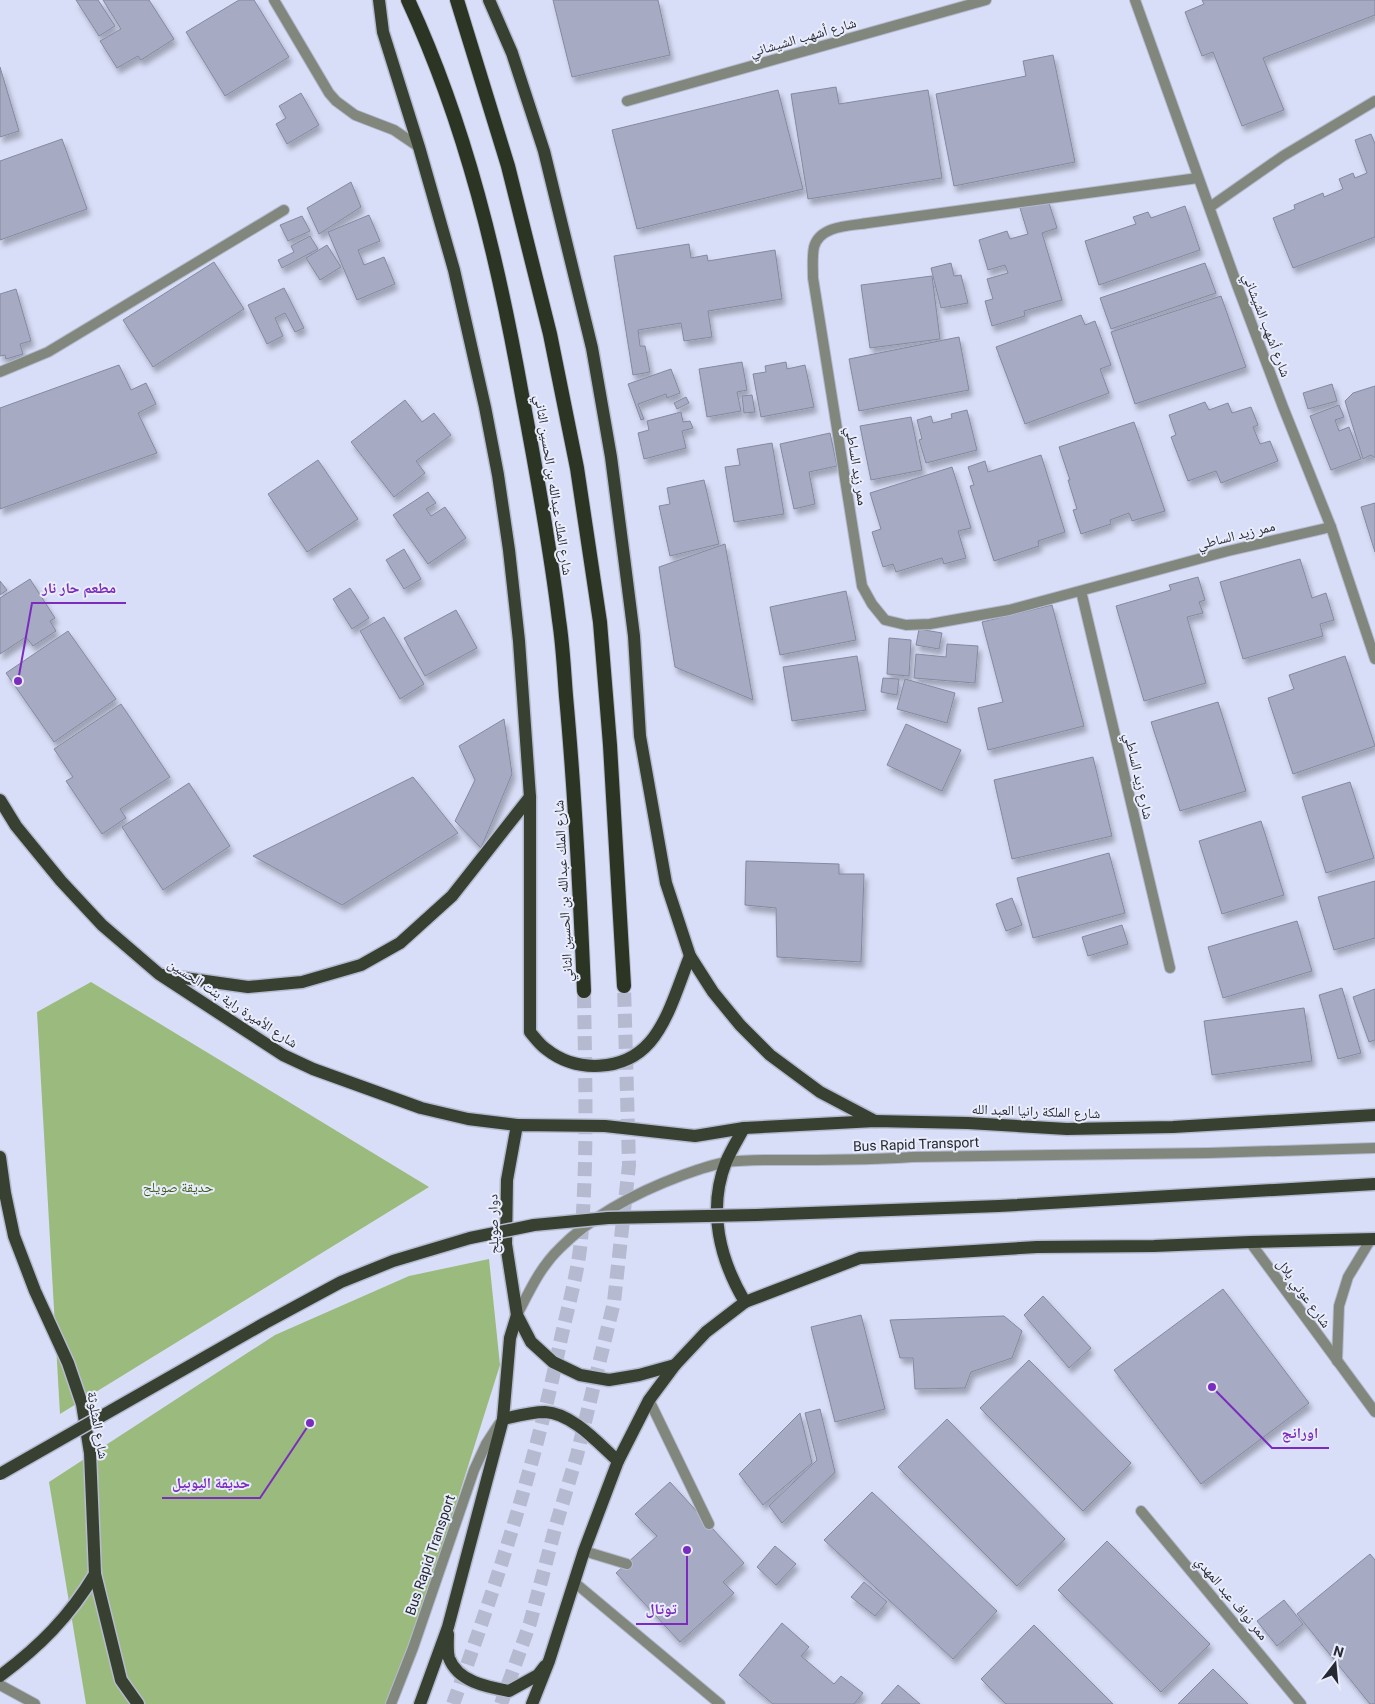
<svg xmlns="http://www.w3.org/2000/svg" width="1375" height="1704" font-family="Roboto,'Noto Naskh Arabic',sans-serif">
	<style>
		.green { fill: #9bbb7e }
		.building { fill: #a6abc3; stroke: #8489a0; filter: url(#shadow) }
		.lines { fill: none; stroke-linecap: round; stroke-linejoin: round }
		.trunk-tunnel { stroke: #b5bad0; stroke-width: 14; stroke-dasharray: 14 7; stroke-linecap: butt }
		.service-casing { stroke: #b5bad0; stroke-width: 12 }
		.minor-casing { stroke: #b5bad0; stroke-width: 12 }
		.primary-casing { stroke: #b5bad0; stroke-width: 15 }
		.trunk-casing { stroke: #b5bad0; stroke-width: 16 }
		.service { stroke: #82877d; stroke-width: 10 }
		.minor { stroke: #82877d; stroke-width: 10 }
		.primary { stroke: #384131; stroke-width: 12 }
		.trunk { stroke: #2c3524; stroke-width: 14 }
		.primary-bridge-casing { stroke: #b5bad0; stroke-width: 15; stroke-linecap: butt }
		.primary-bridge { stroke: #384131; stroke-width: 12 }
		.labels { text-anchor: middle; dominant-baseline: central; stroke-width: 4; stroke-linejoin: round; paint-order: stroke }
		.street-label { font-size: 14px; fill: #272932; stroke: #e8ecfb }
		.park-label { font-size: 14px; fill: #3d591c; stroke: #e8ecfb }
		.leader { fill: none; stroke: #7b2cbf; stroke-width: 2 }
		.callout-dot { fill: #7b2cbf; stroke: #e8ecfb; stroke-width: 2 }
		.callout-label { font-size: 15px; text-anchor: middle; font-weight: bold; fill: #7b2cbf; stroke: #e8ecfb; stroke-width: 4; stroke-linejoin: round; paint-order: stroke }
	</style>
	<defs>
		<filter id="shadow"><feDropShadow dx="3" dy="5.5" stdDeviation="2.5" flood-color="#0004"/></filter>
	</defs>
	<rect width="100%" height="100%" fill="#d8def7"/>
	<g class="green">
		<polygon points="91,982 429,1187 60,1414 37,1012"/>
		<polygon points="489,1259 500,1365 393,1704 86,1704 49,1482 275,1335 409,1276"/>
	</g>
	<g class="building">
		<polygon points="76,0 98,0 115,26 99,36"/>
		<polygon points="103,0 149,0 174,39 141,60 138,56 117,68 100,41 121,29"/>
		<polygon points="239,0 254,0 289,57 225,96 186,32"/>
		<polygon points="553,0 658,0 670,55 572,77"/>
		<polygon points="1202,0 1375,0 1375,15 1263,58 1284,110 1242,126 1213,52 1202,56 1185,12 1204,4"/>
		<polygon points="1053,55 1075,162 954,186 936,94 1026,76 1023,61"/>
		<polygon points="0,67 19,131 0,137"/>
		<polygon points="836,87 839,104 928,90 942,178 808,199 791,94"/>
		<polygon points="778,90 803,189 637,229 612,130"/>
		<polygon points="301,93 319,125 287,144 276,124 286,118 279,106"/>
		<polygon points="1371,134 1375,144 1375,237 1293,268 1273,218 1295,209 1294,205 1323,193 1324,197 1343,189 1339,179 1353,173 1355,178 1367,173 1355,140"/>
		<polygon points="62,139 87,209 0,240 0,161"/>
		<polygon points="351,182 361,207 319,234 307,208"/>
		<polygon points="1048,200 1057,228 1042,233 1062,300 1024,311 1025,316 992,326 985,301 993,299 987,279 1008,273 1005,265 988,270 979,240 1007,231 1010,239 1028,234 1020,208"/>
		<polygon points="1185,206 1200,250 1099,285 1085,241 1136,224 1133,217 1148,212 1151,218"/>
		<polygon points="369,215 380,241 358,250 364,265 384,257 395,284 357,300 328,232"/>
		<polygon points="302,216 310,231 288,241 280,225"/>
		<polygon points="310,236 318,249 282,268 278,260 294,252 291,246"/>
		<polygon points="689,244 691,258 707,255 708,261 775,250 782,299 708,311 712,337 684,341 681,323 638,330 640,346 645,346 650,372 633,375 614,256"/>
		<polygon points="327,245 341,267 320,280 306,258"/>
		<polygon points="214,262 244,309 153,367 123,320"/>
		<polygon points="951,263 954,276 961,275 968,303 941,308 931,268"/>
		<polygon points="1205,263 1216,293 1111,329 1100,298"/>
		<polygon points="932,276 940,339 870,348 861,285"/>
		<polygon points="284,288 304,328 295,332 285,313 275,318 283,336 267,344 248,305"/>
		<polygon points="16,289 31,341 20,344 23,354 6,359 5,355 0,356 0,294"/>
		<polygon points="1221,296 1246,367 1135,404 1111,332"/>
		<polygon points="1081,315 1085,325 1095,321 1111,365 1100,369 1109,393 1025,424 996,347"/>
		<polygon points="959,337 969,390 859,411 849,359"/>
		<polygon points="742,362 747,390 737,392 741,411 707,417 699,369"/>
		<polygon points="786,362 787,369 805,365 814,407 761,417 753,374 766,372 765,366"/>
		<polygon points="119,365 131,390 146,383 156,404 138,413 157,453 0,509 0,408"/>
		<polygon points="671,369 680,393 667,398 666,394 638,404 644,419 641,420 628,384"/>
		<polygon points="1332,384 1337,401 1308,409 1303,393"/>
		<polygon points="1375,386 1375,458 1371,455 1363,459 1345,401 1353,393"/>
		<polygon points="752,395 755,412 744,413 742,396"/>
		<polygon points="686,397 689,403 677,409 674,403"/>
		<polygon points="405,400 422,422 434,413 451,435 416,461 425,473 394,497 351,442"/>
		<polygon points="1205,402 1209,410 1228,403 1232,413 1251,407 1258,425 1253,427 1260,444 1270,441 1278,461 1221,483 1216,471 1188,481 1171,437 1176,435 1169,415"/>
		<polygon points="1339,405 1344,417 1335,420 1339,431 1349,427 1361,459 1331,470 1310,416"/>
		<polygon points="967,410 977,450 926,463 919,440 922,439 917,420 931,416 933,423 952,418 951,414"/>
		<polygon points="681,412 683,422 690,421 693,428 682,431 686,448 644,459 638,433 649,430 647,421"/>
		<polygon points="911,417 922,470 871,480 860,426"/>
		<polygon points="1134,422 1165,511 1132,521 1129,513 1110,520 1111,524 1081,534 1073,510 1077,509 1068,480 1070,480 1059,447"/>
		<polygon points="830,433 837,466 809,472 815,504 794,509 780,444"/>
		<polygon points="772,443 784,514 734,522 725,467 740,465 737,449"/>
		<polygon points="1041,455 1065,532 1038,541 1039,546 994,561 970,486 974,485 968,467 985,461 988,472"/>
		<polygon points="318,460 358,519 307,552 268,494"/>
		<polygon points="952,467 971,528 958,531 966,558 944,564 942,558 896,572 893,564 883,567 872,532 881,529 870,493"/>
		<polygon points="704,480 719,544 670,556 659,506 670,504 667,488"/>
		<polygon points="428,492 436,503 426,509 431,516 445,507 466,538 428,564 393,515"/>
		<polygon points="1375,503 1375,552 1361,507"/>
		<polygon points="725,544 753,700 675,667 659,567"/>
		<polygon points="404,549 421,579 404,589 386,560"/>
		<polygon points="1300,559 1312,598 1326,593 1334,620 1320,624 1323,636 1243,659 1220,582"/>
		<polygon points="1198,577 1205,600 1199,602 1203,613 1187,617 1206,683 1144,701 1116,606 1171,590 1169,585"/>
		<polygon points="30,579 55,618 50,621 56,631 33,646 26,637 0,654 0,598"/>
		<polygon points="0,581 7,590 0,595"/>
		<polygon points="350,588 369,618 352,629 333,599"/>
		<polygon points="846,591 856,640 780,655 770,607"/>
		<polygon points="1052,605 1084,726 988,750 978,708 1003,702 982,622"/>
		<polygon points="456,610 477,648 425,676 404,638"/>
		<polygon points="384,617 424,684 400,699 360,631"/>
		<polygon points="919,629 942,633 939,649 916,645"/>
		<polygon points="68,631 116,699 54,742 6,673"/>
		<polygon points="889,638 911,640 909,676 887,674"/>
		<polygon points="947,644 978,646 975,683 914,678 916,654 946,657"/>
		<polygon points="857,656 866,710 792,721 783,667"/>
		<polygon points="1345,656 1375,746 1293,774 1268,698 1294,689 1289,675"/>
		<polygon points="883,678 899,679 897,695 881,692"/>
		<polygon points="905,679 955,693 947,723 897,709"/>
		<polygon points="1218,702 1246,791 1180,811 1151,722"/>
		<polygon points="121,704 170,777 120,809 126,818 102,834 66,781 73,777 54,749"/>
		<polygon points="504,719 512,774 481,848 455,821 475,780 459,746"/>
		<polygon points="906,724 961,750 942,791 887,765"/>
		<polygon points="1093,757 1112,836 1012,859 994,780"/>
		<polygon points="413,777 458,833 342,905 253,856"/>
		<polygon points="1350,782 1374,858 1326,873 1302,797"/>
		<polygon points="189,783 230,846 163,890 122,827"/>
		<polygon points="1261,821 1284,895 1222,914 1199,841"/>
		<polygon points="1109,853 1125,913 1033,938 1017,878"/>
		<polygon points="746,861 839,864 839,874 864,874 861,962 777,957 776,908 745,905"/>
		<polygon points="1375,881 1375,938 1334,950 1318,897"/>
		<polygon points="1012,898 1022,925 1006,931 996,904"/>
		<polygon points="1297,921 1312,971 1223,998 1208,947"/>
		<polygon points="1122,925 1128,944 1088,956 1082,937"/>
		<polygon points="1342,988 1361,1053 1338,1059 1319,995"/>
		<polygon points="1375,989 1375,1040 1369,1042 1353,997"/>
		<polygon points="1304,1008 1312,1061 1212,1075 1204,1021"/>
		<polygon points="1223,1289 1309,1403 1201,1484 1114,1370"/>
		<polygon points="1043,1296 1091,1348 1069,1368 1024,1315"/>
		<polygon points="861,1315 885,1409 835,1422 811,1327"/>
		<polygon points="1004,1316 1022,1331 1012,1358 971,1372 965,1388 915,1389 913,1358 900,1358 890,1320"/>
		<polygon points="1029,1360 1131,1463 1083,1511 980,1408"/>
		<polygon points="820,1409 835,1472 782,1523 769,1506 817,1460 805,1413"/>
		<polygon points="800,1413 812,1463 763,1505 739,1474"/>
		<polygon points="947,1419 1065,1539 1017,1586 898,1467"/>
		<polygon points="670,1482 744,1563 723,1582 734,1593 680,1642 616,1573 657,1536 635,1514"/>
		<polygon points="872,1492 997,1611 953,1659 824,1540"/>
		<polygon points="1107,1541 1210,1644 1161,1692 1058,1590"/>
		<polygon points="775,1546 796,1564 776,1585 757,1567"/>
		<polygon points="1370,1554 1375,1560 1375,1704 1370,1704 1297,1614"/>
		<polygon points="864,1582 887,1602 875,1616 851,1597"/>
		<polygon points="1284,1600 1303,1624 1277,1646 1257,1621"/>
		<polygon points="782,1623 809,1647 801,1656 834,1684 841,1676 863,1693 854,1704 773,1704 739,1675"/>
		<polygon points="1034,1625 1113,1704 1006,1704 981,1679"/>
		<polygon points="1213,1669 1248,1704 1178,1704"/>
		<polygon points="898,1685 920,1704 881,1704"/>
	</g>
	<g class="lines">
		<g class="trunk-tunnel">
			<path d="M 453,1704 C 496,1586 535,1467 560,1343 C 567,1310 578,1273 581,1240 C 588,1157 585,1074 584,991"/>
			<polyline points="501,1704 530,1623 556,1525 577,1455 614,1302 629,1165 624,986"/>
		</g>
		<defs>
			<g id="service">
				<path d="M 517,1315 C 529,1292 540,1267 560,1248 C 594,1214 637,1192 683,1175 C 697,1170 711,1165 726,1162 C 750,1159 775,1160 798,1160 C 836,1160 874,1160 912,1157 L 1208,1153 L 1375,1148"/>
				<polyline points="649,1400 709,1524"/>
				<polyline points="584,1551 627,1564"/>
				<polyline points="0,1685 35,1704"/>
				<polyline points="391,1704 413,1648 474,1470 486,1444 499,1424"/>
			</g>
			<g id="minor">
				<polyline points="274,0 329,93 336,101 355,115 394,130 419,147"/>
				<polyline points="1135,0 1237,285 1283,407 1331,527 1375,659"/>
				<polyline points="627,101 986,0"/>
				<path d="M 1198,178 L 868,223 C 851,226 820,225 814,247 C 812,256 813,268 813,278 L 862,586 L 872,604 L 885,620 L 906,625 L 930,624 L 1009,610 L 1228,551 L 1331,527"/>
				<polyline points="1210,207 1283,156 1375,101"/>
				<polyline points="0,372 48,352 284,210"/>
				<polyline points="1081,591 1170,968"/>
				<polyline points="1250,1242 1375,1412"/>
				<polyline points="1337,1361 1339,1306 1348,1277 1371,1239"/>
				<polyline points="1141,1511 1301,1704"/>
				<polyline points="574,1582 720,1704"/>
			</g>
			<g id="primary">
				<path d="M 379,0 L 383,32 L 419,147 L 454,270 L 485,407 L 498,475 L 509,550 L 519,641 L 530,797 L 530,1032 C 535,1038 540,1045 546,1049 C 576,1073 624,1072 650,1042 C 669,1020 679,983 690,956"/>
				<polyline points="489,0 512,53 544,151 592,348 611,457 624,557 634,636 640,736 666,883 690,956 713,992 740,1025 770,1055 820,1092 875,1121"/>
				<polyline points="0,800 16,826 61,881 102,925 159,974 283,1055 313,1069 421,1108 468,1119 517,1125"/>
				<polyline points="163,975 248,987 302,982 361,965 400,943 452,896 530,797"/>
				<path d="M 744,1128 C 738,1139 731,1150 726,1162 C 707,1210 720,1260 745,1302"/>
				<polyline points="0,1157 5,1193 14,1236 35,1291 68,1363 82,1404 90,1453 95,1574 121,1680 138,1704"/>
				<polyline points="675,1365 639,1375 609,1380 580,1375 553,1362 531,1342 517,1315 506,1244 507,1180 517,1125 605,1126 695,1136 744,1128 875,1121 968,1123 1067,1129 1173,1127 1375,1115"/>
				<path d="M 503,1419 C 516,1416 531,1412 545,1412 C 572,1413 599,1444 618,1461"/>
				<path d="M 448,1634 C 448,1641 447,1651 449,1658 C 458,1682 487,1687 509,1691 L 538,1675 L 545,1666"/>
				<path d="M 0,1676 C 40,1646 69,1617 95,1574"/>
				<polyline points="420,1704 448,1627 503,1419 510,1338 517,1315"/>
				<polyline points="532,1704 549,1661 584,1551 618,1461 649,1400 675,1365 706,1332 745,1302 860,1258 1037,1247 1154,1246 1250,1242 1375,1239"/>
			</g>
			<g id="trunk">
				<path d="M 408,0 C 466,125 498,260 522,395 C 536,469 550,545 559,620 C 563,646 564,671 566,696 C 575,794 580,893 584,991"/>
				<polyline points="457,0 508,166 550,334 577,468 600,622 610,745 624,986"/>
			</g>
		</defs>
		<use href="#service" class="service-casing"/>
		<use href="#minor" class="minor-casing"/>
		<use href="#primary" class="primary-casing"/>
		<use href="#trunk" class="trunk-casing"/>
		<use href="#service" class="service"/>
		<use href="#minor" class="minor"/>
		<use href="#primary" class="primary"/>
		<use href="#trunk" class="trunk"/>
		<defs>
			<polyline id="primary-bridge" points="0,1474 265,1323 341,1282 393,1261 470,1238 534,1225 608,1218 756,1215 999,1206 1375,1184"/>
		</defs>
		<use href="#primary-bridge" class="primary-bridge-casing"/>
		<use href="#primary-bridge" class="primary-bridge"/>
	</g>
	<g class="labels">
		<g class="street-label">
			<text transform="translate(803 37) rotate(-16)">شارع أشهب الشيشاني</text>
			<text transform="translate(1267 325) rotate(69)">شارع أشهب الشيشاني</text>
			<text transform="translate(857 466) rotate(81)">ممر زيد الساطي</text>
			<text transform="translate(554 485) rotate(81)">شارع الملك عبدالله بن الحسين الثاني</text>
			<text transform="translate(1236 535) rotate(-14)">ممر زيد الساطي</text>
			<text transform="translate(1139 776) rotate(77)">شارع زيد الساطي</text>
			<text transform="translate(563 891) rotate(-93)">شارع الملك عبدالله بن الحسين الثاني</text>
			<text transform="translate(233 1003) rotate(33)">شارع الأميرة راية بنت الحسين</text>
			<text transform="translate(1036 1111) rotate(2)">شارع الملكة رانيا العبد الله</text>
			<text transform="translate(916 1144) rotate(-2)">Bus Rapid Transport</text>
			<text transform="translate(493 1224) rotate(-91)">دوار صويلح</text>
			<text transform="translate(1304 1293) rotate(54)">شارع عوني بلال</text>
			<text transform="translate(98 1425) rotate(80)">شارع المثلوثة</text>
			<text transform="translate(430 1555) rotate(-71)">Bus Rapid Transport</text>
			<text transform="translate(1232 1598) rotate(50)">ممر نواف عبد المهدي</text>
		</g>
		<g class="park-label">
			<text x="178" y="1187">حديقة صويلح</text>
		</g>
	</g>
	<path class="leader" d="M18 681L32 603H126M1212 1387L1272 1448H1329M310 1423L260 1498H162M687 1550L687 1624H636"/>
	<g class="callout-dot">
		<circle cx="18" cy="681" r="5"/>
		<circle cx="1212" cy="1387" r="5"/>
		<circle cx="310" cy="1423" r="5"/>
		<circle cx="687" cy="1550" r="5"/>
	</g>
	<g class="callout-label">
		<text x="79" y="593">مطعم حار نار</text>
		<text x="1300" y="1438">اورانج</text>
		<text x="211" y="1488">حديقة اليوبيل</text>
		<text x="661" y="1614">توتال</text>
	</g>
	<g transform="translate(1335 1664) rotate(16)" stroke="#e8ecfb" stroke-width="4" paint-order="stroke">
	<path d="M0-4L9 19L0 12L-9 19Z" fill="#272932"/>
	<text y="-8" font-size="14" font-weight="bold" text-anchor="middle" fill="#272932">N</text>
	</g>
</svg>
